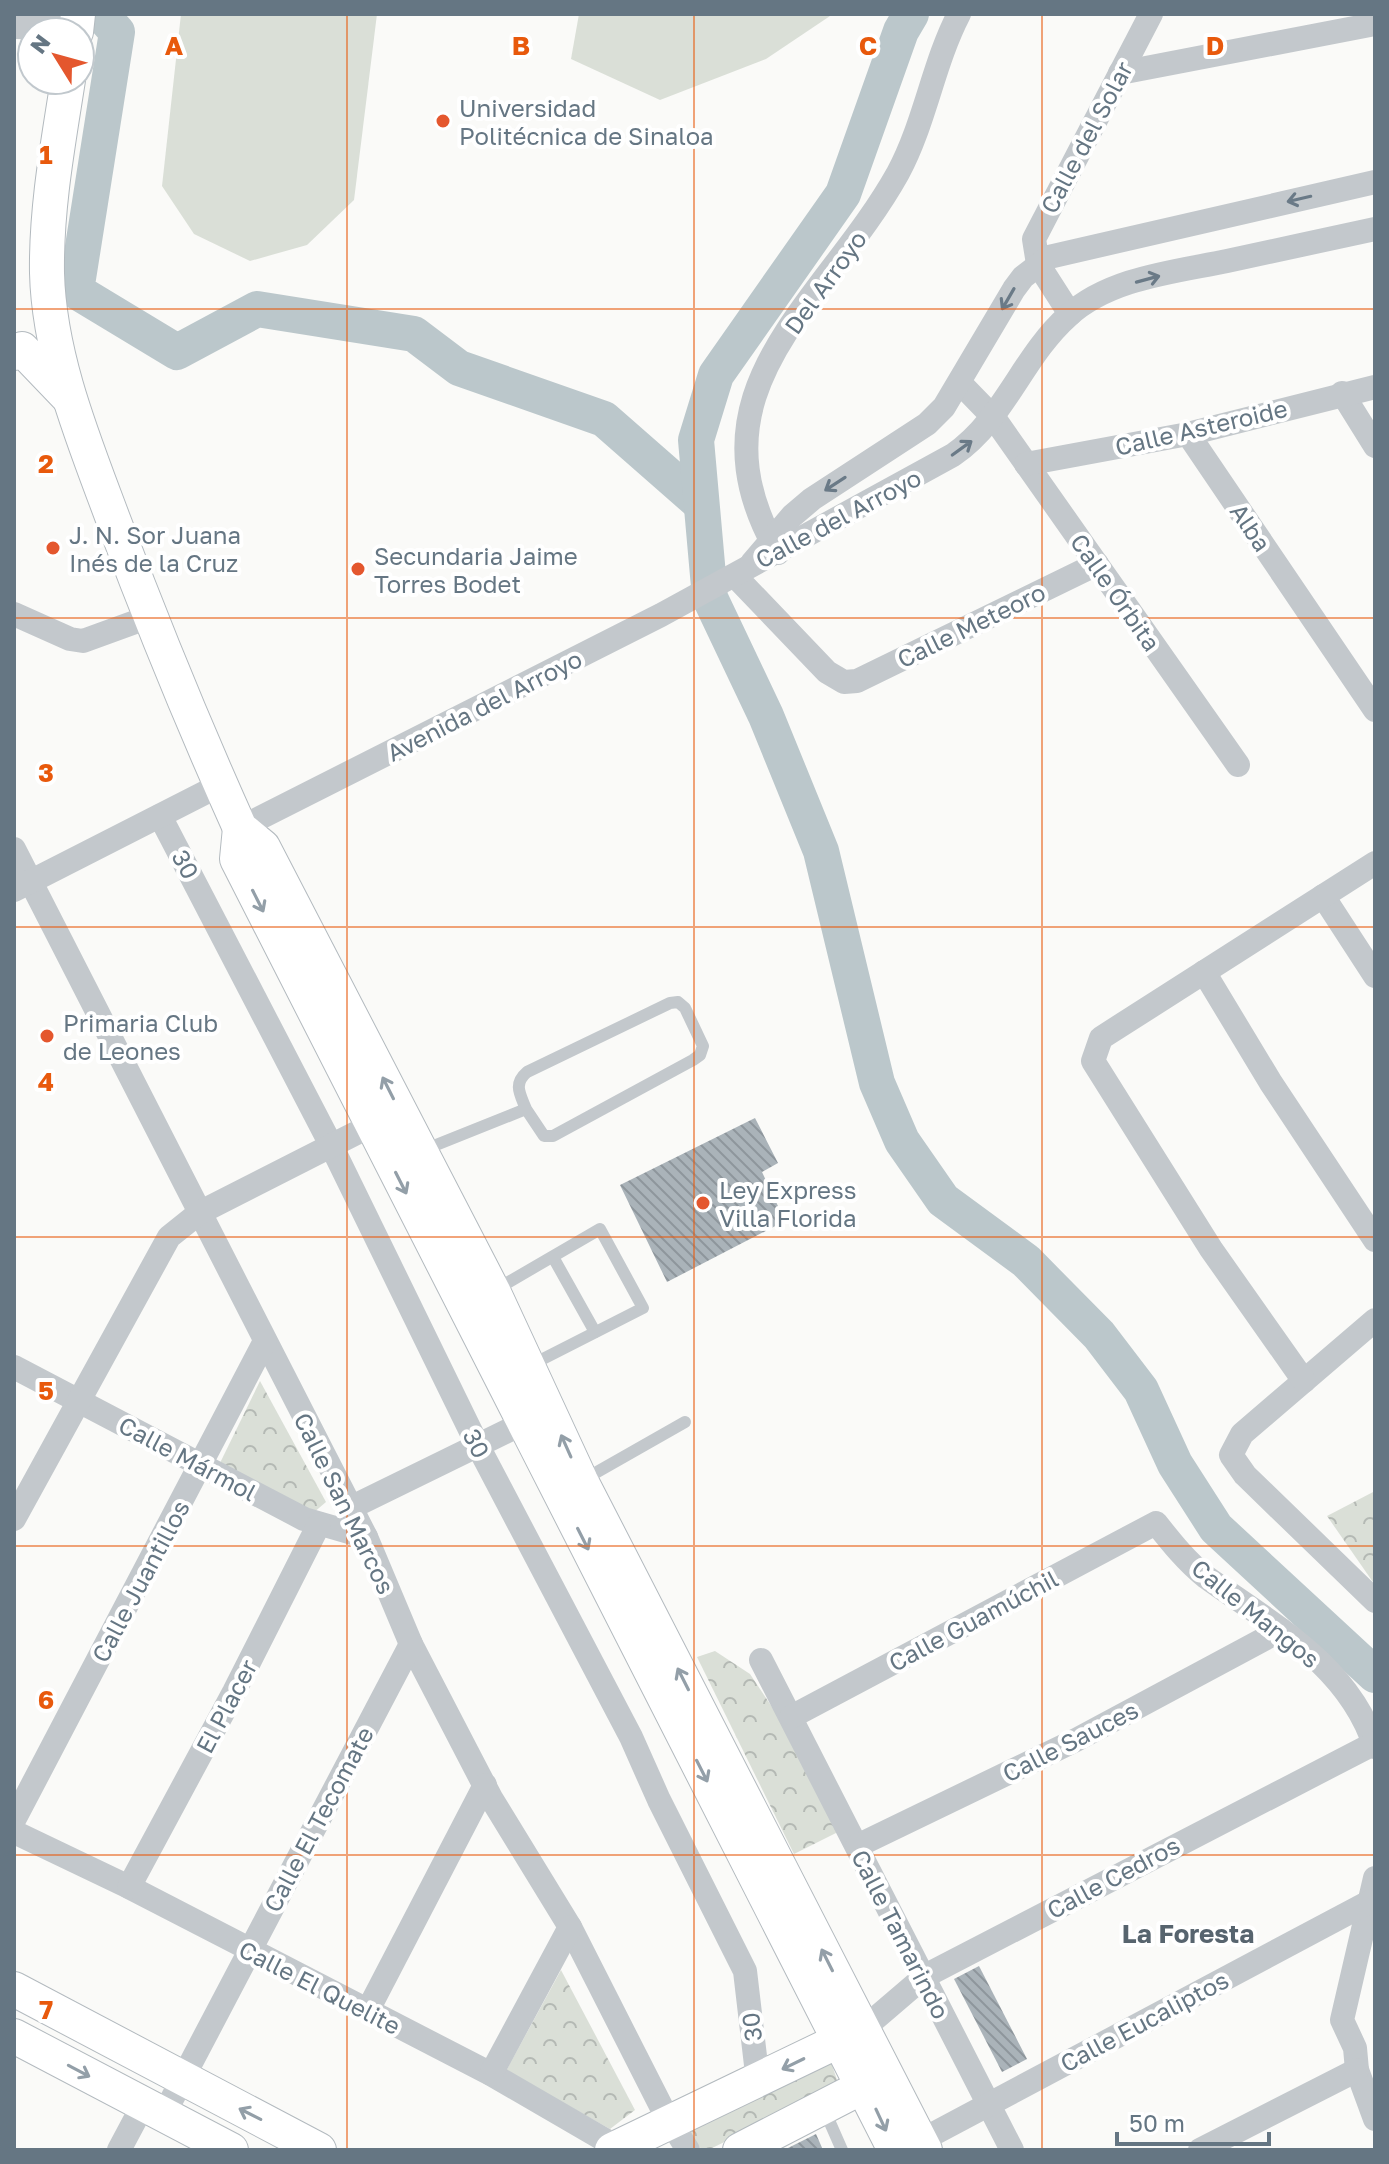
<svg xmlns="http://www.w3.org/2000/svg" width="1389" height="2164" font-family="'Golos Text',sans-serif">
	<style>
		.grass { fill: #dadfd7 }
		.forest { fill: url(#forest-crowns) }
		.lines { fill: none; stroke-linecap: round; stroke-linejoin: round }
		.river { stroke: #bbc7cb; stroke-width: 36 }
		.building { fill: url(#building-back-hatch) }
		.secondary-casing { stroke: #b3babf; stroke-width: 36 }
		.lane { stroke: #c3c8cc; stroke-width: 12 }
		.street { stroke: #c3c8cc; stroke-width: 24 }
		.secondary { stroke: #fff; stroke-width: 34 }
		.oneway { stroke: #6a7a87 }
		.oneway2 { stroke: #939fa8 }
		.grid { fill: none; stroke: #e8590c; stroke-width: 2; stroke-opacity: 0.55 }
		.poi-dot { fill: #e4572e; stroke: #fff; stroke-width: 3 }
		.labels { text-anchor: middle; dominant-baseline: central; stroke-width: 8; stroke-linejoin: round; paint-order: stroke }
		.poi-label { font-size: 24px; fill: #657683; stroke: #fff; text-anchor: start }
		.street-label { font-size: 24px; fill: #657683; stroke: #fff }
		.neighbourhood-label { font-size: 26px; font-weight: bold; fill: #57646e; stroke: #fff }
		.grid-label { font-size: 26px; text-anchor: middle; font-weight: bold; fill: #e8590c; stroke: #fff; stroke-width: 8; stroke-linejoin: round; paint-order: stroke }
	</style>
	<defs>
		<pattern id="forest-crowns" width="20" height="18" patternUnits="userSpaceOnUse" patternTransform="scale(2)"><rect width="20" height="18" fill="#dadfd7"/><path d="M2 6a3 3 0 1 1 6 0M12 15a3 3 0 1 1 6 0" fill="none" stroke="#b4b9b4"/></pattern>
		<pattern id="building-back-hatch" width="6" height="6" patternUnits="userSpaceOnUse" patternTransform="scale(2)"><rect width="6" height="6" fill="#aab3b9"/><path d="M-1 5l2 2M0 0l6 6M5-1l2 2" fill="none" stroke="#8e969c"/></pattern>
	</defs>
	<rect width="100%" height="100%" fill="#fafaf8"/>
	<g class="grass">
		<polygon points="181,14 377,14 354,200 307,245 250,261 194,234 162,186"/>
		<polygon points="579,14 833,14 766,59 660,100 571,59"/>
	</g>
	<g class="forest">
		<polygon points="260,1381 326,1502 312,1514 219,1465"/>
		<polygon points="1375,1491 1375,1585 1327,1516"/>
		<polygon points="715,1651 750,1674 778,1716 838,1832 794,1854 697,1657"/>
		<polygon points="561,1970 635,2110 610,2129 506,2071"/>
		<polygon points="830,2059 839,2086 708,2150 702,2150 684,2127"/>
	</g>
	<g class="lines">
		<g class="river">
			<polyline points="101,14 117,32 76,291 177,352 257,309 414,334 459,368 604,419 701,504"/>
			<polyline points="911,14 901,31 843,194 716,375 696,440 710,598 766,716 821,851 877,1083 902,1141 943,1200 1026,1261 1099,1335 1141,1390 1175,1464 1216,1528 1375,1675"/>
		</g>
	</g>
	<g class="building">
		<polygon points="755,1118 778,1163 762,1172 785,1221 667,1282 620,1185"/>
		<polygon points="979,1966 1027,2059 1002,2072 954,1979"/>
		<polygon points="816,2134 823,2150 784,2150"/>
	</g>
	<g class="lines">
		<defs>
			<g id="secondary">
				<polyline points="76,32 78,14"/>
				<path d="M 68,80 C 58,144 46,208 47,273 C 49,357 84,441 113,519 C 152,623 194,726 240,828 L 263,847 L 493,1291 L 581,1481 L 925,2150"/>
				<polyline points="14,353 22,349 68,397"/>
				<polyline points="240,828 237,859 895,2150"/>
				<polyline points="14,1989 319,2150"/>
				<polyline points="14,2036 231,2150"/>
				<polyline points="612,2150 859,2031"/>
				<polyline points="740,2150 864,2086 881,2070"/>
			</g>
		</defs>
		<use href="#secondary" class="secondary-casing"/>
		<g class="lane">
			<path d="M 421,1151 L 526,1109 C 520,1094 513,1084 527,1072 L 670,1003 L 678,1002 L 685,1008 L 703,1046 L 700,1055 L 693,1060 L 553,1136 L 544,1136 L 526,1109"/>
			<polyline points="553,1257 595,1332"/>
			<polyline points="495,1290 600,1229 643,1308 531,1365"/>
			<polyline points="583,1480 685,1422"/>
			<polyline points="824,2109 842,2150"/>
		</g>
		<g class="street">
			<polyline points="14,27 76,28"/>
			<polyline points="1120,73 1375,24"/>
			<polyline points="1070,314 1038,264 1034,239 1151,14"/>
			<polyline points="961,384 994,418 1238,765"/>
			<polyline points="1342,393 1375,446"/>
			<polyline points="1188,434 1375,710"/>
			<polyline points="1026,464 1188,434 1375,387"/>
			<path d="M 778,553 C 683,389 825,304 898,173 C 925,123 933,64 959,14"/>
			<polyline points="752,563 792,516 812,499 927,424 944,407 1014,289 1023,277 1049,257 1375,182"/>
			<polyline points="735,576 827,672 844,682 857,681 1097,564"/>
			<polyline points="14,614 70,639 83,641 149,617"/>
			<polyline points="160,816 331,1145 478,1446 631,1737 659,1800 745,1971 758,2082"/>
			<path d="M 240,828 L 661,615 L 953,455 C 1005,419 1022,357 1068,316 C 1109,278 1174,272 1227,261 C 1276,250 1326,240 1375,229"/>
			<polyline points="14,849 366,1537 411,1644 491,1798 570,1927 663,2110 688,2150"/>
			<polyline points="14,890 220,785"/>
			<polyline points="1323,896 1375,976"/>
			<polyline points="1204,972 1271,1083 1375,1240"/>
			<polyline points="1375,1320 1242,1434 1231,1455 1245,1475 1375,1601"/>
			<polyline points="14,1367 304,1519 366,1537"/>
			<polyline points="1304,1381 1211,1249 1093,1061 1101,1038 1375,863"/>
			<polyline points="350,1508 538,1416"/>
			<polyline points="14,1519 169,1237 199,1213 372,1125"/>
			<polyline points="761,1660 1012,2150"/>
			<path d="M 791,1717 L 1156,1523 C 1171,1542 1187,1562 1206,1577 C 1271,1624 1349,1665 1375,1747"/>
			<polyline points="14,1820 265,1341"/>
			<polyline points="14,1832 129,1887 491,2074 622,2150"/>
			<polyline points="857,1846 1076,1740 1281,1630"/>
			<polyline points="1375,1878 1342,2020 1355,2048 1357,2070 1375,2119"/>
			<polyline points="129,1887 234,1692 319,1524"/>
			<polyline points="368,2010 485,1785"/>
			<polyline points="863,2029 925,1976 1375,1743"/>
			<polyline points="491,2074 570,1927"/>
			<polyline points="163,2116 411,1644"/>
			<polyline points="920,2141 1369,1902"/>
			<polyline points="119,2150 143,2105"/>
			<polyline points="1200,2150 1357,2070"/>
		</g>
		<use href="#secondary" class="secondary"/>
	</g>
	<defs><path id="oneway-shaft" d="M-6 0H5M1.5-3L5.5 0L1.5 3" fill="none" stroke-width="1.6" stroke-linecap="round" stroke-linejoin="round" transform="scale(2)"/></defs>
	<g class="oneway">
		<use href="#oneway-shaft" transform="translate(1299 199) rotate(167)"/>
		<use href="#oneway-shaft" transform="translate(1148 279) rotate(-15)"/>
		<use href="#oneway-shaft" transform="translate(1008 299) rotate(120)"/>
		<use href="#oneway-shaft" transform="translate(962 448) rotate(-36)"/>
		<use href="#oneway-shaft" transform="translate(835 484) rotate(147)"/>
	</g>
	<g class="oneway2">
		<use href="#oneway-shaft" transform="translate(258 901) rotate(63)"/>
		<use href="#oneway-shaft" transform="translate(388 1088) rotate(-117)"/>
		<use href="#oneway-shaft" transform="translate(401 1183) rotate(63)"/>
		<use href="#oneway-shaft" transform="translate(566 1446) rotate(-114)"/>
		<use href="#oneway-shaft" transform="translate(583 1539) rotate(63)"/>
		<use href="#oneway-shaft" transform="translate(683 1679) rotate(-117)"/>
		<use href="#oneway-shaft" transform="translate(702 1771) rotate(63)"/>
		<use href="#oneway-shaft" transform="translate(827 1960) rotate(-117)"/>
		<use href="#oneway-shaft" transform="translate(793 2064) rotate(154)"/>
		<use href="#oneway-shaft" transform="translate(79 2071) rotate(28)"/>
		<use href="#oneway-shaft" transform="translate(250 2114) rotate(-153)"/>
		<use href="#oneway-shaft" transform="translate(881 2120) rotate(65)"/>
	</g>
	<path class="grid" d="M 347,14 L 347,2150M 694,14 L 694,2150M 1042,14 L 1042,2150M 14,309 L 1375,309M 14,618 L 1375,618M 14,927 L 1375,927M 14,1237 L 1375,1237M 14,1546 L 1375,1546M 14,1855 L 1375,1855"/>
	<g class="poi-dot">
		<circle cx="443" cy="121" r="8"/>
		<circle cx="53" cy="548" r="8"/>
		<circle cx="358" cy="569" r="8"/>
		<circle cx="47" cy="1036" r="8"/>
		<circle cx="703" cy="1203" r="8"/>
	</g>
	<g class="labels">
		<g class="poi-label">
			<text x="459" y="107">Universidad<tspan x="459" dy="28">Politécnica de Sinaloa</tspan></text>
			<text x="69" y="534">J. N. Sor Juana<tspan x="69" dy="28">Inés de la Cruz</tspan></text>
			<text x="374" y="555">Secundaria Jaime<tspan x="374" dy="28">Torres Bodet</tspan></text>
			<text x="63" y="1022">Primaria Club<tspan x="63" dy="28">de Leones</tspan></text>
			<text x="719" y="1189">Ley Express<tspan x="719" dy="28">Villa Florida</tspan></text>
		</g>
		<g class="street-label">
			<text transform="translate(1086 137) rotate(-62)">Calle del Solar</text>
			<text transform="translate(825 282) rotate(-54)">Del Arroyo</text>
			<text transform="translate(1201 427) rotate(-13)">Calle Asteroide</text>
			<text transform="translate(838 518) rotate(-28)">Calle del Arroyo</text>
			<text transform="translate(1251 527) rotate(56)">Alba</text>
			<text transform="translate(1116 592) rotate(55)">Calle Órbita</text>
			<text transform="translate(971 625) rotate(-26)">Calle Meteoro</text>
			<text transform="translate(484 705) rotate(-27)">Avenida del Arroyo</text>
			<text transform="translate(186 864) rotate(61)">30</text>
			<text transform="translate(477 1443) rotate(63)">30</text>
			<text transform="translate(188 1458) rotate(28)">Calle Mármol</text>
			<text transform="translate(345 1503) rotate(64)">Calle San Marcos</text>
			<text transform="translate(140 1581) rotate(-62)">Calle Juantillos</text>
			<text transform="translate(1256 1613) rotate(39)">Calle Mangos</text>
			<text transform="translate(973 1620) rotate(-28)">Calle Guamúchil</text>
			<text transform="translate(226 1706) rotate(-62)">El Placer</text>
			<text transform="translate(1070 1741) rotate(-27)">Calle Sauces</text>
			<text transform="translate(318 1819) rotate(-62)">Calle El Tecomate</text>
			<text transform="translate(1113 1877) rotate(-28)">Calle Cedros</text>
			<text transform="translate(901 1934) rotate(63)">Calle Tamarindo</text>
			<text transform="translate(320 1987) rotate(27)">Calle El Quelite</text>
			<text transform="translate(1144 2021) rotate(-28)">Calle Eucaliptos</text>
			<text transform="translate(751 2027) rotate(-97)">30</text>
		</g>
		<g class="neighbourhood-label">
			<text x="1188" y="1933">La Foresta</text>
		</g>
	</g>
	<g class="grid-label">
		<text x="174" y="55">A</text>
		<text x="521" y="55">B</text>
		<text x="868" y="55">C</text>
		<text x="1215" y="55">D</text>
		<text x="46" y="164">1</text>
		<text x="46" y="473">2</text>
		<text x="46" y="782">3</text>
		<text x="46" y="1091">4</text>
		<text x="46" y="1400">5</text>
		<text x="46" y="1709">6</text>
		<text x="46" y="2019">7</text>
	</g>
	<rect width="1389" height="2164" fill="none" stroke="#657683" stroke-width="32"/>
	<g transform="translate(56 56) rotate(307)"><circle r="38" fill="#ffffff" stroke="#c1c8cd" stroke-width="2"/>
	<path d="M0-6L14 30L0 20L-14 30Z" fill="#e4572e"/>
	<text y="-12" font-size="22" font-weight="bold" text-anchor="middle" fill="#657683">N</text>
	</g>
	<path d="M1117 2132v12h152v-12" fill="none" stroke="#657683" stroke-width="4"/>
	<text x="1129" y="2132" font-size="24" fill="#657683" stroke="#ffffff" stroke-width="6" paint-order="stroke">50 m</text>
</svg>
